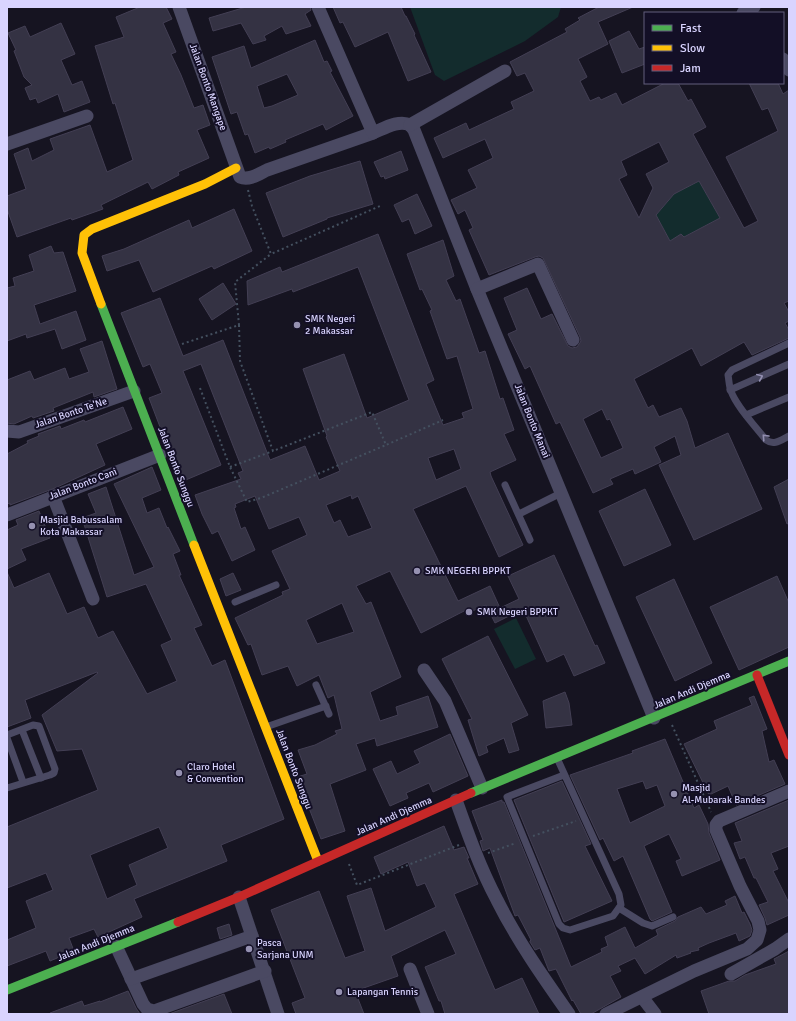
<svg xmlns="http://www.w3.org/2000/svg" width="796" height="1021" font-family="Signika,sans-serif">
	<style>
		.green { fill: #132c2d }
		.building { fill: #343243; stroke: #433f54; fill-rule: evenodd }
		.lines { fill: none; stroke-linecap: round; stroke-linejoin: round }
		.path { stroke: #44505f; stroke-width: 2; stroke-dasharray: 2 3; stroke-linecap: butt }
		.lane { stroke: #4a4962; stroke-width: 7 }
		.street { stroke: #4a4962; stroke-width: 13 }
		.fast { stroke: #4caf50; stroke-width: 9 }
		.slow { stroke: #ffc107; stroke-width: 9 }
		.jam { stroke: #c62828; stroke-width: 9 }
		.oneway { stroke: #928eb0 }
		.poi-dot { fill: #9591b1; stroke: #130f26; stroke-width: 1.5 }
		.labels { text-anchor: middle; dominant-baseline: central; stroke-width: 4; stroke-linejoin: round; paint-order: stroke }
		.street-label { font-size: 10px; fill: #d9d4ff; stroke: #130f26 }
		.poi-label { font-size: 10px; fill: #d9d4ff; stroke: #130f26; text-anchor: start }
	</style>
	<rect width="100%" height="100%" fill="#161421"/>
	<g class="green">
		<polygon points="410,7 561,7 558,17 525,41 444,81 435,75"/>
		<polygon points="699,181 720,218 684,237 670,241 656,215 674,194"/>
		<polygon points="516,618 536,659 515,669 494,629"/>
	</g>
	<g class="building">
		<polygon points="140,7 166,7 172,19 163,23 176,52 171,54 181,75 194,108 203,105 210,125 197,130 209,158 178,172 179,175 152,189 148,182 101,205 103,209 72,220 71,218 17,237 7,209 7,196 26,189 14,154 28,148 32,161 54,150 50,139 90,125 107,172 133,160 115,103 113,104 95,46 124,37 116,17"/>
		<polygon points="246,7 310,7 311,10 305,14 311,26 286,34 282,26 264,36 266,40 253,44 241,23 213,31 209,18"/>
		<polygon points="333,7 401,7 405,16 406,16 415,34 414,35 431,72 408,81 388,32 355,47 343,22 340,23"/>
		<path d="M 599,7 L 633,7 L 598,22 L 608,44 L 578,59 L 587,77 L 580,81 L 590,101 L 599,97 L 601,100 L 616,93 L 622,105 L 665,83 L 678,83 L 688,101 L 691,99 L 706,127 L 693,134 L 744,228 L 758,221 L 726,157 L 778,131 L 768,108 L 762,110 L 749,83 L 778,83 L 783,94 L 789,90 L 789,301 L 784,303 L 789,312 L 789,321 L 785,323 L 789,330 L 789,338 L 752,355 L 744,342 L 701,366 L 692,348 L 634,379 L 648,408 L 653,405 L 659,417 L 681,408 L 687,421 L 695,448 L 728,433 L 762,509 L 694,540 L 659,465 L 681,455 L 675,436 L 654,447 L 661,462 L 635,474 L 633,469 L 610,479 L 613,484 L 593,493 L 560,422 L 556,424 L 530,366 L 525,369 L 508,334 L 517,330 L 504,298 L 527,288 L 541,319 L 552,314 L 568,346 L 572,348 L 577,347 L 581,341 L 580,337 L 543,258 L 539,256 L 535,257 L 489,275 L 469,230 L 473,228 L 465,210 L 458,214 L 451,200 L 477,188 L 468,170 L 493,158 L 485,139 L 443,158 L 434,138 L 466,123 L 469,130 L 514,109 L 511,102 L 534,91 L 525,73 L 517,76 L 510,62 L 567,32 L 565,29 L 580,20 L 578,18 ZM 659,142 L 669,162 L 646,174 L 653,188 L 639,218 L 619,179 L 627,175 L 621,161 ZM 699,181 L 720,218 L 684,237 L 681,234 L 670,241 L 656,215 L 674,194 ZM 602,409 L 607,420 L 610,419 L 623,448 L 601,458 L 583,419 Z"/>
		<polygon points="61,23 75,54 61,60 72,85 82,81 90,102 64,112 58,94 38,103 36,98 30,100 25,88 32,85 24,77 14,51 16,50 8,33 25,26 30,37"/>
		<polygon points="629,31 639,49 645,47 645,64 622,73 609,41"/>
		<path d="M 315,40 L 324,62 L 327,61 L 332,71 L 330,72 L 353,116 L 326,130 L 323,124 L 285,140 L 286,142 L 270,149 L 269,147 L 255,153 L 248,134 L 245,135 L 237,112 L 231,114 L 212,57 L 244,46 L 251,68 ZM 287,74 L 298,95 L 272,106 L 264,108 L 257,86 Z"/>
		<polygon points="401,151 408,170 385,179 384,176 381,177 374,162"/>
		<polygon points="360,161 373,204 327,218 327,219 283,237 266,193 310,176"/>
		<polygon points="417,194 432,226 415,234 409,219 402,222 394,205"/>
		<polygon points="234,209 252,251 214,269 212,266 153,292 139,260 107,271 102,256 124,249 189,220 192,228"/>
		<path d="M 378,234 L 434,380 L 426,384 L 443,425 L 464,418 L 462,413 L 473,409 L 457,356 L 447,359 L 430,311 L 432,310 L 422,289 L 420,290 L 407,254 L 443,240 L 454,276 L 446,280 L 456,301 L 460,299 L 479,353 L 485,351 L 500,399 L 503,398 L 514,430 L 504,434 L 516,460 L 490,472 L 491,476 L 523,545 L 499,557 L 466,486 L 413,509 L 458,601 L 490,586 L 500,608 L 519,599 L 508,576 L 554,555 L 595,646 L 597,645 L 605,663 L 574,676 L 564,654 L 547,662 L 523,609 L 495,623 L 486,605 L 470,612 L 468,609 L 421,633 L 390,571 L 356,586 L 366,604 L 371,602 L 401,677 L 370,692 L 380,721 L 398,715 L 396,707 L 428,696 L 438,727 L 377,746 L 375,738 L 356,744 L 366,770 L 330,784 L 345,831 L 321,839 L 297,777 L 307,774 L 298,750 L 315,745 L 337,734 L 335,731 L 342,729 L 334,695 L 328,698 L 319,675 L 297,686 L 288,666 L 262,675 L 251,644 L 248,645 L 235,618 L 283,595 L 282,592 L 290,589 L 272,551 L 307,535 L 299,517 L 269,529 L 255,496 L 235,504 L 236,507 L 234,508 L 241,529 L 245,527 L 255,550 L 232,561 L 218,531 L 212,534 L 202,514 L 195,495 L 241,479 L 238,473 L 243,471 L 201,364 L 183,371 L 221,465 L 181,482 L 149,398 L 162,393 L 150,364 L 143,367 L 121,313 L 160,298 L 183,356 L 223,340 L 270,460 L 305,446 L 319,480 L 340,471 L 326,437 L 327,436 L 303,369 L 344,354 L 367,418 L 409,400 L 358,267 L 293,292 L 292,289 L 248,305 L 247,281 L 280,267 L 282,272 ZM 454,449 L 461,469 L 436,480 L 428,458 ZM 351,495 L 352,499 L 358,496 L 372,528 L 348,537 L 340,520 L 334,523 L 326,505 ZM 342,603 L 354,632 L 317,644 L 306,620 Z"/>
		<polygon points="51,246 54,253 63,252 76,291 34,305 40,324 76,311 86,340 62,349 55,329 27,338 26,334 7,341 7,288 15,286 13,278 34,271 29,255"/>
		<polygon points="223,283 236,304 212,320 199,299"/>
		<polygon points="102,341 117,389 94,397 93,392 53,408 54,411 33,418 32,416 14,424 7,423 7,380 30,371 34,380 65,368 69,379 89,372 80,349"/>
		<polygon points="123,407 132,429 96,444 105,465 55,488 10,505 10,503 7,504 7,454 28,443 27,441 39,436 38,434 60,426 61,429 84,420 85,422"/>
		<path d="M 152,467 L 161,490 L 142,498 L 147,513 L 159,508 L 167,528 L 168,527 L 180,551 L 173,554 L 181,575 L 179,575 L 202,625 L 194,628 L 212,666 L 225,660 L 284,819 L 221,845 L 227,861 L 134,899 L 142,917 L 98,937 L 94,929 L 69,938 L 74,951 L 50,961 L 46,951 L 7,966 L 7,940 L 36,928 L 26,901 L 53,890 L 46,873 L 7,888 L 7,827 L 98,790 L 82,749 L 57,751 L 42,715 L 98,673 L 97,672 L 25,700 L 31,718 L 7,727 L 7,572 L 14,588 L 49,573 L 67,614 L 84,607 L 98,638 L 113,631 L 147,694 L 177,681 L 161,645 L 172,640 L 146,584 L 107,597 L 82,518 L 96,513 L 88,494 L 106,487 L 134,575 L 154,567 L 114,484 ZM 159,827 L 168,848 L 129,865 L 137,885 L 107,899 L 90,855 Z"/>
		<polygon points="789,479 789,523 787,524 774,487"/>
		<polygon points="645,489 671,545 624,566 599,511"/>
		<polygon points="39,511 50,538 21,549 26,560 7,569 7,530 18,525 16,520"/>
		<polygon points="233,573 241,590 226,596 220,579"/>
		<polygon points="777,576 789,603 789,647 739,670 710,607"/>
		<polygon points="674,579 712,663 675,681 636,597"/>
		<polygon points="488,636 528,715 511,723 519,750 509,753 504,738 486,746 488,752 479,756 468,720 472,719 442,659"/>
		<polygon points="565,692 569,703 572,725 546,728 543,701"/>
		<polygon points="754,696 767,729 762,731 769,762 774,760 785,784 736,805 728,786 709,795 684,744 717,729 714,721 752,705 749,698"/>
		<polygon points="450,734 468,776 433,792 429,783 406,793 408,798 390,806 373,769 391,761 397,774 420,763 414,751"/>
		<path d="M 665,739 L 694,808 L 699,805 L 708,824 L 709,833 L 720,860 L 682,876 L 676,861 L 681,859 L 669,834 L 644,846 L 672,912 L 652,921 L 650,919 L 623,856 L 614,861 L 603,838 L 600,840 L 570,775 L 633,753 L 632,751 ZM 643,781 L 646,789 L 657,785 L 665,806 L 630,823 L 617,789 Z"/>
		<polygon points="562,781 591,844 585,846 612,901 564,922 514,800"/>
		<polygon points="502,800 502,802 504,802 571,967 602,952 601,949 608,946 605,937 625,927 635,948 658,935 656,930 675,921 678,917 701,907 706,914 727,905 725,901 735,896 742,913 744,912 750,924 752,930 750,936 739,941 736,933 709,943 698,948 699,950 690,952 691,953 677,958 676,955 645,974 635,958 618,966 621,971 610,976 621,997 591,1014 581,1014 573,1000 572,1001 556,969 549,971 540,948 535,950 530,942 530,941 531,940 518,915 515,916 490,848 483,851 480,841 483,840 472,811"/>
		<polygon points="789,800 789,846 771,853 778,869 773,871 789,903 789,915 767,925 765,918 759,905 768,902 756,878 754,878 745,857 740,859 734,843 742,841 735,823"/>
		<polygon points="444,826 454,850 464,847 469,858 467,858 478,884 454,894 495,990 522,978 539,1014 445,1014 441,1001 439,1001 425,967 456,954 445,930 391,956 398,976 355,991 364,1014 296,1014 292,1003 305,998 271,910 319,891 345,958 365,951 347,896 371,888 385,931 436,907 425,883 417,886 408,862 381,874 374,857"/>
		<polygon points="229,924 232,935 220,939 217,928"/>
		<polygon points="789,951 789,1014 709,1014 701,991 729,981 735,981 745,975 776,964 774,959"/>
		<polygon points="128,991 136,1008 140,1014 50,1014 50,1013 82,1001 84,1006 100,1001 100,1002"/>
		<polygon points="224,994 232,1014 169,1014"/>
	</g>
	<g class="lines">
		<g class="path">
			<polyline points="248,190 252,206 271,254 380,206"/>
			<polyline points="239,325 240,361 273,451 372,412 386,445 443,420"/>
			<polyline points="182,344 239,325 235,282 271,254"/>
			<polyline points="200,388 230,467 247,502 261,498 386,445"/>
			<polyline points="230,467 273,451"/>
			<polyline points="672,725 711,812"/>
			<polyline points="533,836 576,821"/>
			<polyline points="488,853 516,843"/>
			<polyline points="349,864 357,885 459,845"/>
		</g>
		<g class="lane">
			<path d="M 789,343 L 732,370 L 728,375 C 729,380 729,386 731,391 C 736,406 756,427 766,440 C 774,446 781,440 789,436"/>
			<polyline points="730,390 789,364"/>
			<polyline points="746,415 789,397"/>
			<polyline points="505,485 530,540"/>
			<polyline points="519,514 561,493"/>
			<polyline points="235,602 276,585"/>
			<polyline points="316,685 329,714"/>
			<polyline points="266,727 326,706"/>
			<polyline points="22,730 41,778"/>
			<polyline points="7,735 33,725 39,726 55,769 54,773 50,775 7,788"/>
			<polyline points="7,738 23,782"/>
			<polyline points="557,758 619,894 621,905 613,916 570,930 563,928 559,924 507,797 564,775"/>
			<polyline points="619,908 643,923 652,926 673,917"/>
		</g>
		<g class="street">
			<path d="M 179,7 L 240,177 C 249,181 259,174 267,170 L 373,133"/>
			<path d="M 318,7 L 373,133 C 383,129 399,119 410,125"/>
			<polyline points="743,13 754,7"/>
			<polyline points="783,59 789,70"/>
			<polyline points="410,125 414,130 477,289 654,718"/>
			<polyline points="410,125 505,71"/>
			<polyline points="7,144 87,116"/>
			<polyline points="477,289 538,264 573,340"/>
			<polyline points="7,431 19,432 134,391"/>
			<polyline points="53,496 93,599"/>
			<polyline points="7,515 160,455"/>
			<polyline points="424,670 445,701 482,788"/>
			<path d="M 456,800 C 468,834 480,868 497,900 C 517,940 543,977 569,1014"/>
			<polyline points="239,897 278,1014"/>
			<polyline points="116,946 143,1004 147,1009 154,1011 265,971"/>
			<polyline points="410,969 428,1014"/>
			<polyline points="731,974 775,949 789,939"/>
			<polyline points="131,979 252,936"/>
			<polyline points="642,997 655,1014"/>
			<polyline points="606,1014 694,971 747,949 757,940 760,930 758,921 740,886 716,830 716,825 719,821 789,791"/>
		</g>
		<g class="fast">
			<polyline points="101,304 194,545"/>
			<polyline points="471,793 789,661"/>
			<polyline points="7,990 178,922"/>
		</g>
		<g class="slow">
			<polyline points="101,304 82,253 84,235 92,229 205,184 236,168"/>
			<polyline points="194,545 318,861"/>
		</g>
		<g class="jam">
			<polyline points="757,675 789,755"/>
			<polyline points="178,922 239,897 471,793"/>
		</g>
	</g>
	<defs><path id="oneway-chevron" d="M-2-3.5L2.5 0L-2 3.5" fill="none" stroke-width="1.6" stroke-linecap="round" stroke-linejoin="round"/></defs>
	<g class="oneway">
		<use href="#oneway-chevron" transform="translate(760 377) rotate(-23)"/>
		<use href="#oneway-chevron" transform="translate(765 437) rotate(-133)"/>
	</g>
	<g class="poi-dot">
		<circle cx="297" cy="325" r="4"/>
		<circle cx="32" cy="526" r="4"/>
		<circle cx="417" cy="571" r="4"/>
		<circle cx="469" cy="612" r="4"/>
		<circle cx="179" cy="773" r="4"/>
		<circle cx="674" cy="794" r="4"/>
		<circle cx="249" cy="949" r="4"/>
		<circle cx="339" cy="992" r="4"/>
	</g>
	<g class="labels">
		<g class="street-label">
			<text transform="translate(208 87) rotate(70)">Jalan Bonto Mangape</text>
			<text transform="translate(71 413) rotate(-19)">Jalan Bonto Te'Ne</text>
			<text transform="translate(532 421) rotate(68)">Jalan Bonto Manai</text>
			<text transform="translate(176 467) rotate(69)">Jalan Bonto Sunggu</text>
			<text transform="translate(83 484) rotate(-21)">Jalan Bonto Cani</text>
			<text transform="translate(692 690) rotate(-23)">Jalan Andi Djemma</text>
			<text transform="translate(294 769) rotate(69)">Jalan Bonto Sunggu</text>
			<text transform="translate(394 816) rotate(-24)">Jalan Andi Djemma</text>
			<text transform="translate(96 943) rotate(-22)">Jalan Andi Djemma</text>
		</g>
		<g class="poi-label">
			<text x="305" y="319">SMK Negeri<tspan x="305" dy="12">2 Makassar</tspan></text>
			<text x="40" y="520">Masjid Babussalam<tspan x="40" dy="12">Kota Makassar</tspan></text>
			<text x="425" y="571">SMK NEGERI BPPKT</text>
			<text x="477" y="612">SMK Negeri BPPKT</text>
			<text x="187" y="767">Claro Hotel<tspan x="187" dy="12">&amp; Convention</tspan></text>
			<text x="682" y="788">Masjid<tspan x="682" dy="12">Al-Mubarak Bandes</tspan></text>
			<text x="257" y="943">Pasca<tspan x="257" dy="12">Sarjana UNM</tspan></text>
			<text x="347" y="992">Lapangan Tennis</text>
		</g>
	</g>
	<rect width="796" height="1021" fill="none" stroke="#d9d4ff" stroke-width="16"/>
	<rect x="644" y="12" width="140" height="72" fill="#130f26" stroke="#625e7d"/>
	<rect x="652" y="25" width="20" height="6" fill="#4caf50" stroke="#625e7d"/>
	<text x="680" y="32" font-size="12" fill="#d9d4ff">Fast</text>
	<rect x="652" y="45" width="20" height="6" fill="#ffc107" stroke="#625e7d"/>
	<text x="680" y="52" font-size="12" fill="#d9d4ff">Slow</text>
	<rect x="652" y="65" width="20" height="6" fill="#c62828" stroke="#625e7d"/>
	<text x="680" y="72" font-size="12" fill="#d9d4ff">Jam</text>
</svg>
